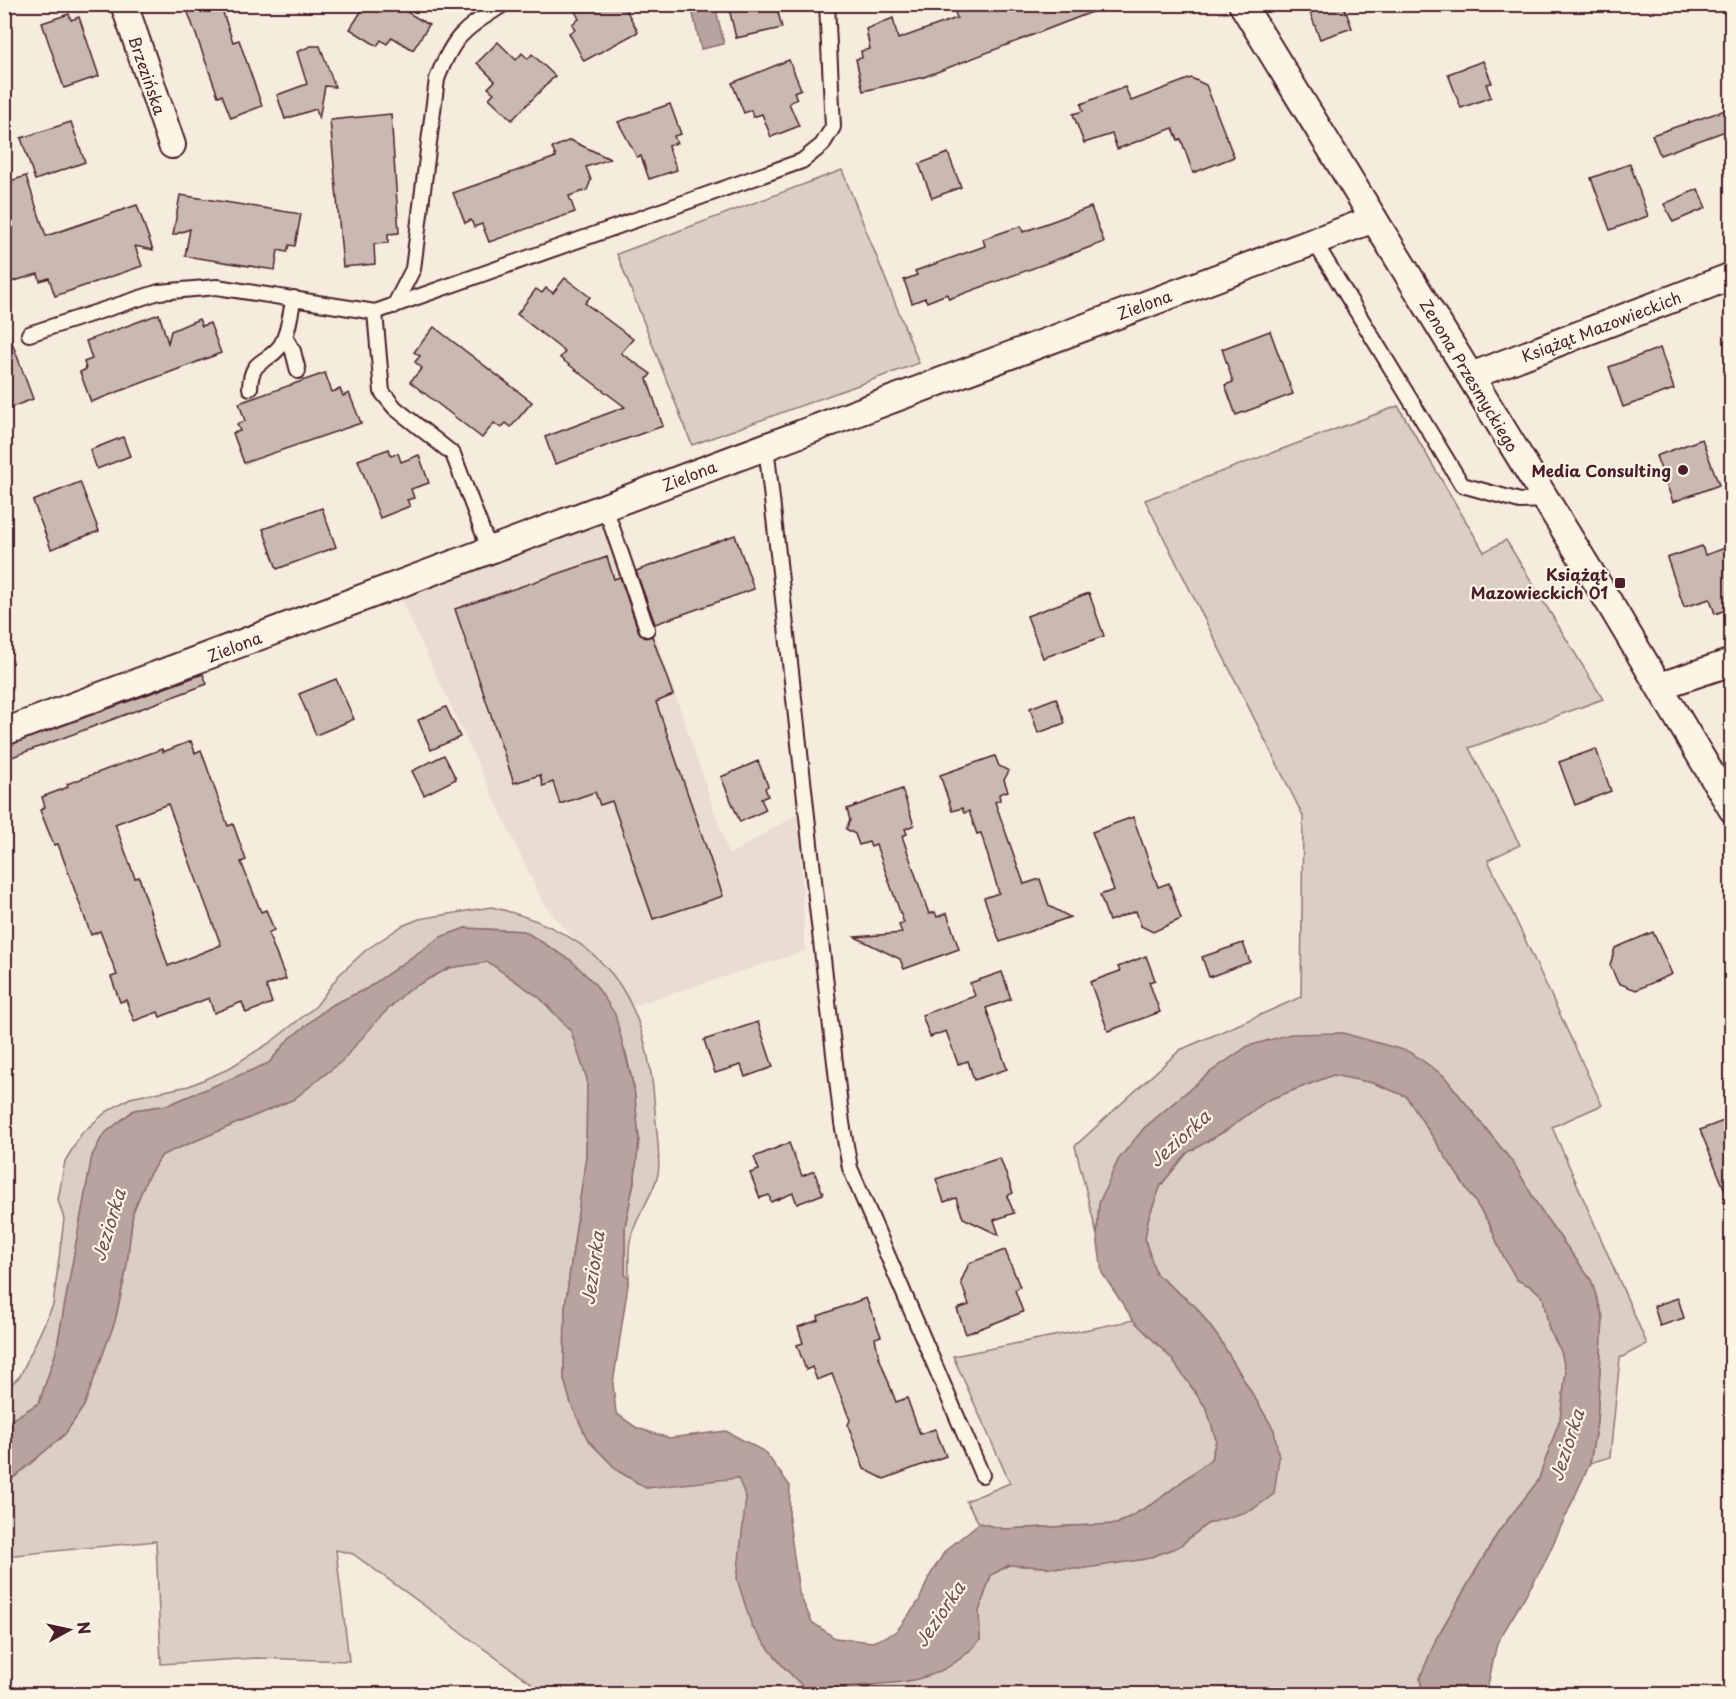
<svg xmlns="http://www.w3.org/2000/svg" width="1736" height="1699" font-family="'Playpen Sans',sans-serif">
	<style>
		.built { fill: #e8ddd0 }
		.green { fill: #dbcec4; stroke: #927678; stroke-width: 1.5 }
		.water { fill: #b8a39e; stroke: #8c6e70; stroke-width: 1.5 }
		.building { fill: #cab9b1; stroke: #4a1f2b; stroke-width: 1.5; fill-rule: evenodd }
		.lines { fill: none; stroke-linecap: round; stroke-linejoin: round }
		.service-casing { stroke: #4a1f2b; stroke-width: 18 }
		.minor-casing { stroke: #4a1f2b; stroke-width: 30 }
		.service { stroke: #fcf5e5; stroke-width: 14 }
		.minor { stroke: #fcf5e5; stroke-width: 26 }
		.poi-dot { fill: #4a1f2b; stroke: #fcf5e5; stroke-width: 2 }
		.labels { text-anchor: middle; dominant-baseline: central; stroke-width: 4.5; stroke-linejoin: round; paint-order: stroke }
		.street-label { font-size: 16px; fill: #4a1f2b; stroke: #fcf5e5 }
		.poi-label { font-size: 16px; font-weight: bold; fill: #4a1f2b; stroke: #fcf5e5; text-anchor: end }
		.water-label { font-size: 18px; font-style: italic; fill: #704d53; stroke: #fcf5e5 }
	</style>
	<rect width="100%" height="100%" fill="#f5ecde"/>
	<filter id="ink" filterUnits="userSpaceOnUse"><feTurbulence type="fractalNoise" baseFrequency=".0167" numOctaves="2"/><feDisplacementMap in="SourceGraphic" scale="12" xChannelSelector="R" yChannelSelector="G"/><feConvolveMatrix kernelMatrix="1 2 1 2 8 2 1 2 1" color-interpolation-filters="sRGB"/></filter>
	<g filter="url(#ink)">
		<polygon class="built" points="614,511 729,855 799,813 805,951 633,1006 605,963 577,942 543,903 397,591"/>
		<g class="green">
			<polygon points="842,170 919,363 692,445 617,254"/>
			<polygon points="1398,406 1484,552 1506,540 1603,699 1469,748 1520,845 1488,860 1602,1105 1552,1127 1647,1344 1620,1358 1610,1457 1590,1463 1597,1422 1603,1317 1591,1280 1541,1211 1514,1164 1444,1076 1410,1052 1248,1046 1209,1073 1144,1128 1099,1203 1097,1235 1075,1146 1180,1050 1301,997 1303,816 1145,500"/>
			<path d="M 491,907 C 606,933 648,997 655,1111 C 656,1128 661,1158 658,1174 C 653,1197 634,1218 630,1242 C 628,1253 629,1266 629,1278 L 625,1275 L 625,1226 L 635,1177 L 639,1139 L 634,1088 L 626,1053 L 572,961 L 524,931 L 466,928 L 441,937 L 366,989 L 330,1006 L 288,1040 L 269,1063 L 168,1105 L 134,1110 L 103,1135 L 92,1156 L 56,1352 L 39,1403 L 5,1424 L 4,1391 L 20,1376 L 53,1305 L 64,1219 L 58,1200 L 65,1161 L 82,1133 L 106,1112 L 130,1098 L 189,1086 L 226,1070 L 271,1042 L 316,1006 L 339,975 L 366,950 L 402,926 L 419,919 Z"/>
			<polygon points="488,962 540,998 571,1031 587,1079 586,1156 565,1307 564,1379 571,1404 588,1440 618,1471 646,1488 738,1477 746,1497 744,1530 752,1626 781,1664 810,1694 830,1689 867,1688 980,1640 979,1611 991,1575 1009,1565 1080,1569 1178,1547 1207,1524 1225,1517 1274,1430 1220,1340 1196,1307 1156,1274 1145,1240 1148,1219 1161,1185 1187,1153 1225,1131 1268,1100 1333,1075 1373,1083 1406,1096 1489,1223 1501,1252 1517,1280 1532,1287 1543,1297 1549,1329 1561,1351 1566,1372 1560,1419 1538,1481 1499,1531 1437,1637 1420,1678 1423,1694 531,1694 531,1683 353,1554 336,1550 349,1661 256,1658 161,1664 156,1541 5,1556 5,1482 12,1479 65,1434 84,1406 115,1321 126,1271 133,1212 148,1176 162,1155 294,1099 408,990 449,968"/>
			<polygon points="1134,1320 1171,1358 1207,1409 1216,1440 1211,1459 1154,1503 1117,1524 1004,1529 979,1523 966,1501 1010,1483 953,1356"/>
		</g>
		<g class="water">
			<polygon points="691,5 715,5 724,44 701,49"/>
			<path d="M 465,928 L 524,931 L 572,961 L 595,984 L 615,1014 L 634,1088 L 639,1139 L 635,1177 L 625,1226 L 625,1275 L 629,1278 L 613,1384 L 616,1413 L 637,1428 L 669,1438 L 726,1431 L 765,1452 L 790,1486 L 789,1520 L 799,1593 L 812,1622 L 835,1638 L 873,1642 L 896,1632 L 919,1601 L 929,1577 L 945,1551 L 979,1523 L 1004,1529 L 1117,1524 L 1154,1503 L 1211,1459 L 1216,1440 L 1207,1409 L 1171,1358 L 1134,1321 L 1102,1273 L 1097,1235 L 1099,1203 L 1118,1160 L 1144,1128 L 1209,1073 L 1248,1046 L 1291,1034 L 1343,1033 L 1410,1052 L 1444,1076 L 1514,1164 L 1541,1211 L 1591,1280 L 1603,1317 L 1597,1422 L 1590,1463 L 1543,1566 L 1497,1643 L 1486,1694 L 1423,1694 L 1420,1678 L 1437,1637 L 1499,1531 L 1538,1481 L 1560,1419 L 1566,1372 L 1561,1351 L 1549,1329 L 1543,1297 L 1532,1287 L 1517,1280 L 1501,1252 L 1489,1223 L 1406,1096 L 1373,1083 L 1333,1075 L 1268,1100 L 1225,1131 L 1187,1153 L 1161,1185 L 1148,1219 L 1145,1240 L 1156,1274 L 1196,1307 L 1220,1340 L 1274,1430 L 1279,1458 L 1274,1494 L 1252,1510 L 1207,1524 L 1178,1547 L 1146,1559 L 1080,1569 L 1009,1565 L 991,1575 L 979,1611 L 980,1640 C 928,1699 878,1675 810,1694 L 781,1664 L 752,1627 L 737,1579 L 746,1497 L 738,1478 L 646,1488 L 618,1471 L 588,1440 L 571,1404 L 564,1379 L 565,1307 L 586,1156 L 587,1079 L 571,1031 L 540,998 L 488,962 L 449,968 L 408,990 L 380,1017 L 342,1061 L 294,1099 L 162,1155 L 148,1176 L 133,1212 L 126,1271 L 115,1321 L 84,1406 L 65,1434 L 12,1479 L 5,1482 L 5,1424 L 39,1403 L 56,1352 L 92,1156 L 103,1135 L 134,1110 L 168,1105 L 269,1063 L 288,1040 L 330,1006 L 366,989 L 441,937 Z"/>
		</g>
		<g class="building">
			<polygon points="185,4 220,4 233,42 239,40 262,106 231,118 222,95 218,96"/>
			<polygon points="366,4 412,4 407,12 429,25 413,50 392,37 387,44 381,40 377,46 350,29"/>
			<polygon points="571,4 623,4 638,32 584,61 569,33 575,30 572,24 579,19"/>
			<polygon points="728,4 776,4 782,28 736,38"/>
			<polygon points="952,4 1104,4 1105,7 924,77 863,91 856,59 862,58 861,51 870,49 866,29 893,18 898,39 957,18"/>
			<polygon points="1330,4 1343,4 1352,28 1320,39 1310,13"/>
			<polygon points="69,14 71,20 79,17 99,76 64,88 42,23"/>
			<polygon points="498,42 516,60 522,53 528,59 532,54 555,76 512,120 489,98 494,93 488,88 495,81 477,63"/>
			<polygon points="311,46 320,46 335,87 325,86 319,119 316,109 285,119 277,95 307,84 297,52"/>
			<polygon points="789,60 801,89 794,92 797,99 789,103 799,126 771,137 762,114 753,117 751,110 744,113 732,83"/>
			<polygon points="1483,61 1492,83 1486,84 1491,97 1461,108 1448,74"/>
			<polygon points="1191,78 1206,85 1234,157 1193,173 1181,139 1178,140 1173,128 1117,149 1112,134 1084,143 1073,114 1083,111 1081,104 1125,87 1131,101"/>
			<polygon points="670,104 681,134 674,136 677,143 668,146 677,170 649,179 641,156 637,157 618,122"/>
			<polygon points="1731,108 1731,129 1660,155 1652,135"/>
			<polygon points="391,114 399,233 388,234 388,243 374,244 375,264 343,267 330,120"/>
			<polygon points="71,122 85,162 35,180 21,138"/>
			<polygon points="570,140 610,159 586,167 591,180 587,190 569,196 575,212 489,242 482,224 474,227 471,220 465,223 453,193 556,157 552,148"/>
			<polygon points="948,153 961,187 932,198 919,164"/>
			<polygon points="1630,164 1648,216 1610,230 1591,178"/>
			<polygon points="26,176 46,236 137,205 153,250 135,246 142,266 55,296 49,278 40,281 38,274 4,284 4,183"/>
			<polygon points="1698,189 1706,208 1673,222 1664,204"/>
			<polygon points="180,195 301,214 295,246 289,245 287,252 278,250 275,270 185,256 190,229 173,235"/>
			<polygon points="1091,207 1104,242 949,299 947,294 927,302 925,298 912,303 904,280 917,275 915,271 985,246 983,239 1021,226 1023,232"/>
			<polygon points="565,278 590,297 585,303 633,339 621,353 651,374 647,379 663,426 555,464 545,437 625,407 560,358 565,352 517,314 536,289 542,293 546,288 553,293"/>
			<polygon points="159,314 168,343 171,331 199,319 202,326 210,323 221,353 91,402 80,372 86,369 84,362 92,359 86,341"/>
			<polygon points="434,327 532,402 511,427 506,423 501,428 494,423 482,438 410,382 422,368 415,362 420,356 414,352"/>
			<polygon points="4,329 7,329 33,399 4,410"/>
			<polygon points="1270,331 1293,394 1236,415 1225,385 1233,382 1222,349"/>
			<polygon points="1660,348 1674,389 1623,407 1609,367"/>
			<polygon points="325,373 332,392 340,389 343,396 349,393 361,423 244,463 233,433 240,431 237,424 245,421 239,403"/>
			<polygon points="123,437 130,456 97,469 90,450"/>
			<polygon points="1702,439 1719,485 1673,502 1656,456"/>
			<polygon points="389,449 391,456 398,453 401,462 419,455 429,483 411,489 414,498 407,500 410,506 380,518 358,460"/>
			<polygon points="80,482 99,531 51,549 33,501"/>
			<polygon points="322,508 336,547 277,569 263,529"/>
			<polygon points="735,535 754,589 655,624 636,571"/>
			<polygon points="1702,546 1705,555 1731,546 1731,608 1715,614 1710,599 1684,607 1667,558"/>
			<polygon points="607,557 614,579 620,577 639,632 645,638 652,636 673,695 656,702 723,896 653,919 612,801 600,805 595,792 560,804 553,782 543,786 540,775 514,783 455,609"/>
			<polygon points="1089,593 1104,636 1043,658 1027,616"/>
			<polygon points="203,674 207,684 4,760 4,747"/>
			<polygon points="336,679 354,719 316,735 299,694"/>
			<polygon points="1056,698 1065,723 1038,733 1030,708"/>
			<polygon points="446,707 460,737 431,750 418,720"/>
			<path d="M 191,741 L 195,753 L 201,750 L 228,826 L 233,824 L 246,860 L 241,862 L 261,912 L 266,910 L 274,930 L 268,933 L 286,979 L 266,986 L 272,1003 L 246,1013 L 242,1002 L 214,1013 L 209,998 L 160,1017 L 158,1012 L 134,1021 L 126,1000 L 120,1002 L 111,977 L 117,975 L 100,931 L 91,935 L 58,844 L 54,845 L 40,810 L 45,807 L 42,797 L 68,787 L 67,784 L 162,749 L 163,752 ZM 168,804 L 221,945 L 168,966 L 139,877 L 135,878 L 115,824 Z"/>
			<polygon points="1596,749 1611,791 1575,805 1559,762"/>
			<polygon points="444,755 456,779 424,795 412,771"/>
			<polygon points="995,756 999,766 1009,771 1004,780 1008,791 999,794 1000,800 995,802 1024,884 1040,879 1049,906 1070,917 1000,942 984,898 999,893 981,833 977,834 969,811 964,813 962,808 952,811 940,775"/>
			<polygon points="758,761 768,786 765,788 768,796 761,799 766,810 740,822 721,777"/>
			<polygon points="902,789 914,825 905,829 907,834 902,836 929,914 935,912 937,917 947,913 959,949 904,969 900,959 855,937 902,933 899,925 904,923 876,845 871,847 869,842 859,845 855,834 846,829 850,820 847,809"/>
			<polygon points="1133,817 1158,887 1169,883 1181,919 1153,932 1141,926 1136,911 1109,921 1100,895 1114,890 1092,832"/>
			<polygon points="1653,932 1672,974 1636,990 1618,983 1610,965 1615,948"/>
			<polygon points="1243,943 1250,962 1209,977 1202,957"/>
			<polygon points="1146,956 1155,980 1149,982 1160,1012 1108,1031 1090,982 1120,971 1118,967"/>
			<polygon points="1002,972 1011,999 986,1008 1007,1069 974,1080 968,1061 958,1064 946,1031 930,1037 922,1015 975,996 970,983"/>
			<polygon points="758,1022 773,1067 745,1077 741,1065 715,1073 704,1040"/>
			<polygon points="1731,1118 1731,1205 1700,1130"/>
			<polygon points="789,1143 802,1176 814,1171 823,1194 797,1204 793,1193 771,1202 769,1195 760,1198 750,1173 759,1170 754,1157"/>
			<polygon points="1000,1158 1013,1193 1007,1196 1014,1213 994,1220 999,1235 963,1218 956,1198 944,1202 936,1179"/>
			<polygon points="1005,1250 1020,1287 1015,1290 1023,1312 966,1334 957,1309 969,1305 961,1282 969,1263"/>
			<polygon points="866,1298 881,1336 875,1338 879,1357 896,1402 907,1398 920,1434 935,1429 946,1456 884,1479 864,1469 848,1425 850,1420 832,1374 817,1380 812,1367 806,1370 797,1345 803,1343 798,1327 819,1320 818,1316"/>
			<polygon points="1678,1298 1684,1318 1660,1326 1654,1306"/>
		</g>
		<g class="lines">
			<defs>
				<g id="service">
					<polyline points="1314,241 1462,485 1520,501 1546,500"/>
					<path d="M 394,306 L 413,269 L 437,79 C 454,34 465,29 504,4"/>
					<polyline points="375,312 382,392 395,408 453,454 490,551"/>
					<polyline points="29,334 159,292 217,287 375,312 802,161 822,145 833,127 827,4"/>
					<polyline points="285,337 293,351 298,371"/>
					<path d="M 250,388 C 251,357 267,365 281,345 C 289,332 290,313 294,298"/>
					<polyline points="766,445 817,907 842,1123 850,1168 982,1475"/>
					<polyline points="605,507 647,629"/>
				</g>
				<g id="minor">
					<polyline points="124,4 172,145"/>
					<polyline points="1242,4 1610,604 1732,809"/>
					<polyline points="1471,376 1732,276"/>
					<polyline points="1660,686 1732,662"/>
					<polyline points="4,732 1374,219"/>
				</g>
			</defs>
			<use href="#service" class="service-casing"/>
			<use href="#minor" class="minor-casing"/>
			<use href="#service" class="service"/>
			<use href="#minor" class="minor"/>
		</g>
	</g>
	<g class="poi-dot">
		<circle cx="1683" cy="470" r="6"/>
		<rect x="1614" y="577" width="12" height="12" rx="3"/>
	</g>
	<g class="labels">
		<g class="street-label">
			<text transform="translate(148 75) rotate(71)">Brzezińska</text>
			<text transform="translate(1144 304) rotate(-20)">Zielona</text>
			<text transform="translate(1601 326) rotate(-21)">Książąt Mazowieckich</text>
			<text transform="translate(1470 375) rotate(59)">Zenona Przesmyckiego</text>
			<text transform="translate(689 475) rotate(-21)">Zielona</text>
			<text transform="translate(234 646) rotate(-21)">Zielona</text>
		</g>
		<g class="poi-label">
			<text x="1671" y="470">Media Consulting</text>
			<text x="1608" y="574">Książąt<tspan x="1608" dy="18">Mazowieckich 01</tspan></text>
		</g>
		<g class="water-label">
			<text transform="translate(1179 1138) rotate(-42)">Jeziorka</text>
			<text transform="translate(108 1225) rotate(-73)">Jeziorka</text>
			<text transform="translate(592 1268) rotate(-82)">Jeziorka</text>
			<text transform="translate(1566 1445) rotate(-72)">Jeziorka</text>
			<text transform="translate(939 1614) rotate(-56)">Jeziorka</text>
		</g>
	</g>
	<rect width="1736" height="1699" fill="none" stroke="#fcf5e5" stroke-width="24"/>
	<rect x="12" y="12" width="1712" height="1675" fill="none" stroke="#4a1f2b" stroke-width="2" filter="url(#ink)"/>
	<g transform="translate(69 1630) rotate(82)" stroke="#fcf5e5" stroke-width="4.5" paint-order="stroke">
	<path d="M0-4.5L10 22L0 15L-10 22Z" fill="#4a1f2b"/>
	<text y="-9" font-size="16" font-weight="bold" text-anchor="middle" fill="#4a1f2b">N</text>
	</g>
</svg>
